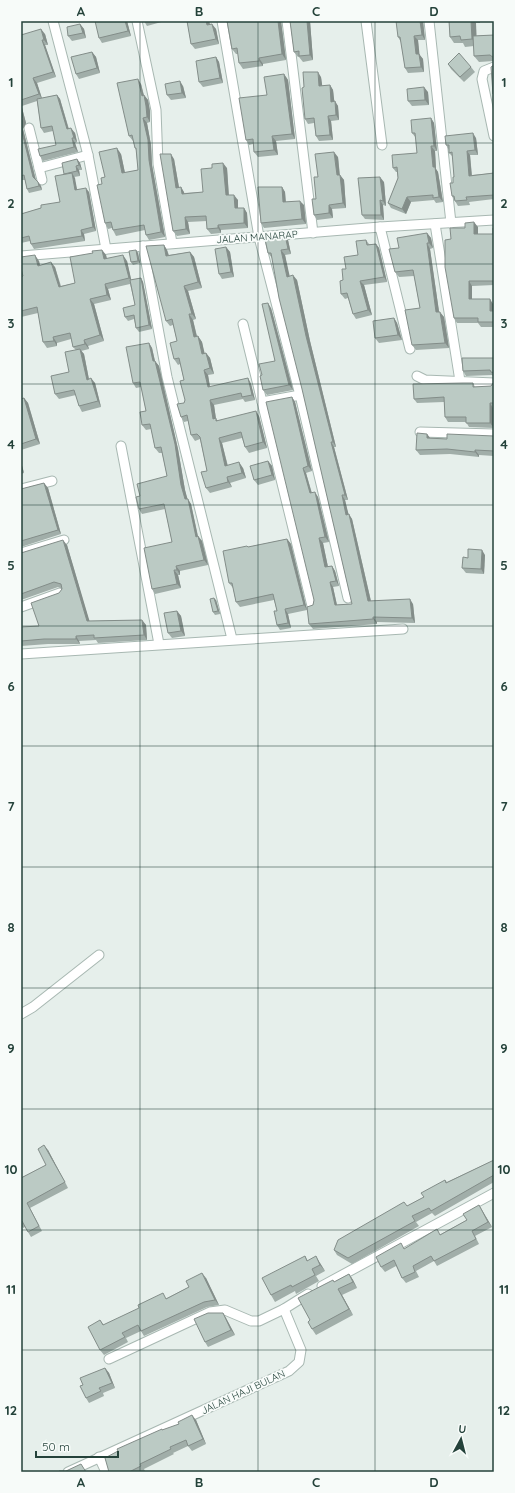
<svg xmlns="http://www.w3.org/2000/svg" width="515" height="1493" font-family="Quicksand,sans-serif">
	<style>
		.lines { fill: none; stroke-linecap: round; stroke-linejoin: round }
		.minor-casing { stroke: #a8b8b2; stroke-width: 11 }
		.minor { stroke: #fff; stroke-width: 9 }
		.wall { fill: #a1aea9 }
		.shaded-wall { fill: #838d89 }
		.building { fill: #bbcac4; stroke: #838d89 }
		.grid { fill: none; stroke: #24423a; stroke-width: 1; stroke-opacity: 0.55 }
		.labels { text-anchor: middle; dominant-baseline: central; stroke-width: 3.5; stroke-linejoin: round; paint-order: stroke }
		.street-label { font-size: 10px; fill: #24423a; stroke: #f7fbf9 }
		.neatline { fill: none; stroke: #24423a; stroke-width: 1.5 }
		.grid-label { font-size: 13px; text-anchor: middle; font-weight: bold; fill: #24423a }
	</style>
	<rect width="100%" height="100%" fill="#e6efeb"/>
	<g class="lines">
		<defs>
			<g id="minor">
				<polyline points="53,21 88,155 106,249"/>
				<polyline points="137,21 156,110 158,164 172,243"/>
				<polyline points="222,21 259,237 300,395 348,598"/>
				<polyline points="287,21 313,233"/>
				<polyline points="366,21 382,145"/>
				<polyline points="429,21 451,223"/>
				<polyline points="494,67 484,71 482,79 494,136"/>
				<polyline points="29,128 42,180"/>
				<polyline points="39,168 88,155"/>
				<polyline points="435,224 460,381"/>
				<polyline points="380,227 410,349"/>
				<polyline points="143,246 167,377 232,639"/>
				<polyline points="21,256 380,227 494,220"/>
				<polyline points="243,324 312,606"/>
				<polyline points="417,376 425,380 494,383"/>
				<polyline points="262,402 300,395"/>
				<polyline points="420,432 494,434"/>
				<polyline points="121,446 159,644"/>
				<polyline points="21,489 52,481"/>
				<polyline points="21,553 64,540"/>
				<polyline points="21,607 60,593"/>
				<polyline points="21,654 403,629"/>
				<polyline points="21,1014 33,1007 99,955"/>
				<polyline points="322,1286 494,1193"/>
				<polyline points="109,1359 210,1312 225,1310 251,1321 259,1321 284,1309 308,1294"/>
				<polyline points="99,1457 106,1472"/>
				<polyline points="68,1472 289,1371 299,1362 301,1350 284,1309"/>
			</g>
		</defs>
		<use href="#minor" class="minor-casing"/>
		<use href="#minor" class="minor"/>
	</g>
	<g class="wall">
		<polygon points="96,21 127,21 131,36 102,43 99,38"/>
		<polygon points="144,21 165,21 147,26"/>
		<polygon points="187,21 209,21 210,24 216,29 219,44 195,49 191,44"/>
		<polygon points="227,21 281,21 286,60 263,64 263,66 243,69 239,63 238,54 236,54 232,49"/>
		<polygon points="290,21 310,21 313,60 303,62 299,57 298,57 294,52"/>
		<polygon points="423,21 425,40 418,40 419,54 423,59 424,72 408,73 405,68 401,42 398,37"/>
		<polygon points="449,21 480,21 480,23 476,23 476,36 494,35 494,61 479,62 474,56 474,46 465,47 463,43 454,43 450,37"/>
		<polygon points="80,24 84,29 86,38 72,41 68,36"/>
		<polygon points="45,34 48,45 45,45 56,77 37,83 42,98 57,95 60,99 69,129 75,133 77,142 75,143 78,152 43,161 40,156 56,145 53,131 44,133 41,128 37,101 22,106 21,104 26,123 23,129 36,180 41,186 42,190 29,193 27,189 25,180 21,180 21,35"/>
		<polygon points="92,52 96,57 100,73 79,79 76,74"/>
		<polygon points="216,57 219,62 223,83 203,87 199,82"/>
		<polygon points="448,64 471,67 475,72 464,82 451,69"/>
		<polygon points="284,74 288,80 295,139 276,141 278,155 258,157 254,152 253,144 249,145 246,140 267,95"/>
		<polygon points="321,77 322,86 330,85 333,90 334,101 338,106 339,120 331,121 333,140 319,141 316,136 314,123 308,124 305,119 304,87"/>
		<polygon points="141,84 144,95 148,100 150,111 150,122 147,123 151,145 152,165 165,237 149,240 146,235 145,230 116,236 112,228 108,229 105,223 102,184 105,177 121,154 125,173 138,170 136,150 135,148 133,141 129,136"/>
		<polygon points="183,86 186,98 171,100 167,95"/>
		<polygon points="428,92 429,105 412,106 408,101"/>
		<polygon points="431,118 434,123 437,151 435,151 436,169 438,172 443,202 436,203 434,200 411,202 406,214 391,208 388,203 398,178 397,172 396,172 393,168 417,153 416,138 412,133"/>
		<polygon points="476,138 478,155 470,155 472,175 494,173 494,199 469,202 470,205 458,206 452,196 454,177 453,157 449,153 449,150 446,145"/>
		<polygon points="338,157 340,175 344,180 346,208 332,209 333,218 317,220 314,215 316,199 318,177"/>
		<polygon points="77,159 80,163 82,170 79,170 80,176 74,177 77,190 89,192 96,231 84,234 85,241 34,249 31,244 30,241 21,243 21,214 41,208 60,202 65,174"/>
		<polygon points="174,159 179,188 181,187 184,193 203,192 227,168 229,195 238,200 238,208 244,208 247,213 248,228 221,230 221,233 211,234 207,229 207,221 188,222 190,234 177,236 173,231"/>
		<polygon points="384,182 386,206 383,205 384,220 365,219 362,215"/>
		<polygon points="282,187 285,192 286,202 304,205 306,224 264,228 261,223"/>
		<polygon points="478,227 478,234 493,234 494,228 494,285 472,286 472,299 493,304 494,327 481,327 478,323 457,323 454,318 451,239"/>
		<polygon points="427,233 431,238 433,248 430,249 439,312 444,317 449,348 416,350 412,345 420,308 414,276 399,277 395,272 399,248"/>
		<polygon points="285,235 288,240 291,254 285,255 289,276 297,280 310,341 336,447 334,447 348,500 345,500 348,514 352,519 371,601 413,604 415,623 377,622 377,624 313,629 309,624 314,600 292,397 295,402 312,471 306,473 312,493 318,497 329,542 323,543 328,567 332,566 335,571 339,586 333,587 337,605 352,604 272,258 268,253"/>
		<polygon points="366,240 369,244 376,244 379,248 387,282 364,285 372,315 356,319 353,314 348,298 345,299 341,294 343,280 346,269 358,255"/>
		<polygon points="164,245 167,250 169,255 190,252 194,257 202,288 188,291 196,319 193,320 197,336 198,336 202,342 204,353 206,353 210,358 214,374 208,375 210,387 248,378 251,384 255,400 245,402 243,399 214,405 216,419 218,421 259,416 267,448 249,453 245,447 242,438 222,443 228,466 243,468 246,478 230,483 232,487 210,493 206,488 207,471 200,439 195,441 191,435 188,421 184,422 181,417 185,400 184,380 180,364 178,365 174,359 177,341 173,325 170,326 166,321"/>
		<polygon points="226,247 230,252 234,277 222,279 219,274"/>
		<polygon points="102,250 106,255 107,259 127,261 131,280 141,278 143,282 152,329 139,332 136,328 134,319 128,321 125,317 135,305 130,284 108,289 111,300 94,304 104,341 88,346 89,349 81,351 84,354 89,379 95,383 101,407 82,412 79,406 76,395 59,399 55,394 69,372 76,350 73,347 71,339 57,343 57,346 47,348 43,342 38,313 21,317 21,277 23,276 39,261 40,265 55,267 61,286 75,283 93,253"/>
		<polygon points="136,250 138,253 140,263 133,265 131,262"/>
		<polygon points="271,308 293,390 267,395 263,390 262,375 275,361"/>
		<polygon points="394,318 397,323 402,340 379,343 375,338"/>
		<polygon points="149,343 152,348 155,361 159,366 178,449 185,490 187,499 191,504 198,536 202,541 208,565 180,571 180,575 178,575 181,588 155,594 152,589 172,542 165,509 142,514 139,509 140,496 167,476 162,453 159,453 155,448 151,429 146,430 142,425 146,411 141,387 136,388 133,383"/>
		<polygon points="494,358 494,377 492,375 466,376 463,371"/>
		<polygon points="494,382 494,408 493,408 494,428 469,427 466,422 448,422 445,417 444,402 417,403 414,399 473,383 475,387 491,386"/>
		<polygon points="24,398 28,403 40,444 21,450 21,399"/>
		<polygon points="427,434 430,438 447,439 494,436 494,456 479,455 479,457 450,454 420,455 416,450"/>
		<polygon points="268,461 272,466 275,480 258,485 254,480"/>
		<polygon points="21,462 24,473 21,474"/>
		<polygon points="44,483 48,488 61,534 21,547 21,489"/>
		<polygon points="287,539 291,544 307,610 288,614 291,628 280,630 277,625 277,611 274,600 240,607 236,602 233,588 229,583 248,547"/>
		<polygon points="67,545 89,621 142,620 146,625 147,640 98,643 96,640 79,641 80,644 48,644 21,646 21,627 39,626 62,589 58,587 21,600 21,553"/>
		<polygon points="485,555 484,574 466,573 462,568 468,558"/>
		<polygon points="216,600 220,614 215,615 213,612"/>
		<polygon points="177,611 181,616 185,636 172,638 168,633"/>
		<polygon points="48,1150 68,1188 30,1208 42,1231 31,1237 25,1227 23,1228 21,1225 21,1178 46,1165"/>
		<polygon points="494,1160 494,1182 435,1216 432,1213 416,1222 419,1226 352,1264 337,1255 334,1250 407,1206 424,1197 445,1180 447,1182"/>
		<polygon points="479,1205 492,1227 475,1236 479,1244 437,1266 434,1261 416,1271 419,1277 406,1283 402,1278 396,1266 385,1272 381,1267 405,1249 441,1234 467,1220"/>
		<polygon points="305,1256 308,1261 320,1263 325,1271 316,1276 319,1281 296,1294 295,1291 275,1302 271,1295"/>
		<polygon points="349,1274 353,1280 357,1288 342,1295 353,1315 316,1335 312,1329 310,1320 334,1282"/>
		<polygon points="206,1278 219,1305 207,1307 144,1336 141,1331 126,1338 128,1342 104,1355 100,1350 100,1320 104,1325 167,1298 189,1287"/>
		<polygon points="223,1313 226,1318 235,1335 208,1347 205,1342"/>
		<polygon points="105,1368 109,1373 115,1388 103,1393 104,1396 89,1403 86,1398 83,1385"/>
		<polygon points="196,1420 206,1444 192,1451 188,1446 173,1453 174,1454 144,1469 145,1471 142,1472 109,1472 163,1430"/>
	</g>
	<g class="shaded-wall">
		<polygon points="125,21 127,21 131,36 128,31"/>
		<polygon points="206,21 209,21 211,30 207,25"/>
		<polygon points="278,21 281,21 286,60 282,54"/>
		<polygon points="307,21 310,21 313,60 310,55"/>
		<polygon points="420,21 423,21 425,40 422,35"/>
		<polygon points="471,21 474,21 476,23 477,46 472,39"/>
		<polygon points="80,24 84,29 86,38 83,33"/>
		<polygon points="212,24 216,29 219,44 216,39"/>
		<polygon points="41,29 45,34 48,45 44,40"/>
		<polygon points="414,36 418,40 420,59 416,54"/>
		<polygon points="42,40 45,45 56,77 53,72"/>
		<polygon points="92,52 96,57 100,73 97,68"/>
		<polygon points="419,54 423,59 424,72 421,67"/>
		<polygon points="216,57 219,62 223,83 220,78"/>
		<polygon points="259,58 263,64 263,66 259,61"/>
		<polygon points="318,72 321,77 323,91 319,86"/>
		<polygon points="284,74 288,80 295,139 292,134"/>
		<polygon points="33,78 37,83 42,99 39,94"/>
		<polygon points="138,79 141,84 145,101 142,96"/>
		<polygon points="180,81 183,86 186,98 182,93"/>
		<polygon points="330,85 333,90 335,107 331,102"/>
		<polygon points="424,87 428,92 429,105 425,100"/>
		<polygon points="57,95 60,99 70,134 67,129"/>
		<polygon points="144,95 148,100 150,111 150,122 147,117"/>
		<polygon points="335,101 338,106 339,120 336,115"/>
		<polygon points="21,104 26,123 23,129 36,181 33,177 21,128"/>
		<polygon points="328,116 331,121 333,140 330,135"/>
		<polygon points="143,118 147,123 151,145 152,165 165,237 161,232 149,160"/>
		<polygon points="431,118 434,123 437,151 434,146"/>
		<polygon points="71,128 75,133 77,142 74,138"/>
		<polygon points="473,133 476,138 478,155 475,150"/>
		<polygon points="272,136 276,141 278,155 274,150"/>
		<polygon points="72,138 75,143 78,152 74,147"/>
		<polygon points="431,146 435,151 436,169 438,172 443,202 439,197 433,167"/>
		<polygon points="117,148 121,154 126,178 122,173"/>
		<polygon points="467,151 470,155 472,180 469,176"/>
		<polygon points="334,152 338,157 340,180 337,175"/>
		<polygon points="171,154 174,159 180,193 176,188"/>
		<polygon points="77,159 80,163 82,170 79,165"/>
		<polygon points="223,163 227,168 229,200 226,195"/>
		<polygon points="76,166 79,170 80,176 77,171"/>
		<polygon points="72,173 75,178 78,195 75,190"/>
		<polygon points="340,175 344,180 346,208 343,203"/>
		<polygon points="380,177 384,182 386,206 383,201"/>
		<polygon points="38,182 41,186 42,190 39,186"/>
		<polygon points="181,187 184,192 185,198 182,194"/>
		<polygon points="282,187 285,192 286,207 283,202"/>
		<polygon points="86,188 89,192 96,231 93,227"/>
		<polygon points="234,195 238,200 238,213 235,208"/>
		<polygon points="407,197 411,202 406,214 402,209"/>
		<polygon points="380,200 383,205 384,220 381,215"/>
		<polygon points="300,201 304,205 306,224 302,219"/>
		<polygon points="329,205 332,209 333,218 329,213"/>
		<polygon points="244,208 247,213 248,228 244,223"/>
		<polygon points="185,217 188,222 190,234 186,229"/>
		<polygon points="474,222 478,227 478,239 474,234"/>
		<polygon points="218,225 221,230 221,233 218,228"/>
		<polygon points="81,230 84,234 85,241 82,236"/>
		<polygon points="427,233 431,238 433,248 429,243"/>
		<polygon points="285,235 288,240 291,254 288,249"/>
		<polygon points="427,243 430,249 440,318 436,312"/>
		<polygon points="376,244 379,248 387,282 384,277"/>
		<polygon points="164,245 167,250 170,261 166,256"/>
		<polygon points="226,247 230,252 234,277 231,272"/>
		<polygon points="102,250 106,255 108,264 104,259"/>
		<polygon points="136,250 138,253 140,263 138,261"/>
		<polygon points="281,250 285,255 291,282 287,277"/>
		<polygon points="190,252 194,257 202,288 198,282"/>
		<polygon points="35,255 39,261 41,271 38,266"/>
		<polygon points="123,255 127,261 132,283 129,278"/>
		<polygon points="51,262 55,267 62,292 59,287"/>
		<polygon points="293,275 297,280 310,341 336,447 333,442 306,336"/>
		<polygon points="141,278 143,282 152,329 149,325"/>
		<polygon points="360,281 364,285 372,315 368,310"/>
		<polygon points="469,281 472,286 472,304 469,299"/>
		<polygon points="105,284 108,289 111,300 107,295"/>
		<polygon points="184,286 188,291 196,319 192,314"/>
		<polygon points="90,299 94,304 104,341 100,335"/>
		<polygon points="490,299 493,304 493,316 490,311"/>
		<polygon points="268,303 271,308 293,390 289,385"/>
		<polygon points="440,312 444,317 449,348 445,343"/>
		<polygon points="189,314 193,320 198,342 194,337"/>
		<polygon points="394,318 397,323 402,340 398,335"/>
		<polygon points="198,336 202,342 206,359 202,354"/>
		<polygon points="53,337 57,343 57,346 54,341"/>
		<polygon points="84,340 88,346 89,349 85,344"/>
		<polygon points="149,343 152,348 156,366 153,361"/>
		<polygon points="80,349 84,354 90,385 87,380"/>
		<polygon points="206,353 210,358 214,374 210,368"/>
		<polygon points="155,361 159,366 178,449 185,490 189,504 185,499 181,485"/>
		<polygon points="204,370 208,375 211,393 208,387"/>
		<polygon points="91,378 95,383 101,407 98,401"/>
		<polygon points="248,378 251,384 255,400 252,395"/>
		<polygon points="292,397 295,402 312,471 308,466"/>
		<polygon points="24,398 28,403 40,444 36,439"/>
		<polygon points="210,400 214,405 216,419 220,424 213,419"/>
		<polygon points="490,403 493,408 494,428 490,423"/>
		<polygon points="256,411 259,416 267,448 263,442"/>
		<polygon points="427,434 430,438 427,438"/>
		<polygon points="219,438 222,443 229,472 225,466"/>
		<polygon points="331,442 334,447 348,500 345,495"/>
		<polygon points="475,450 479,455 479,457 475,452"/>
		<polygon points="268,461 272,466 275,480 272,475"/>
		<polygon points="21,462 24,473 21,468"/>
		<polygon points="239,462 243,468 246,478 242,473"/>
		<polygon points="303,468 306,473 313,498 310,493"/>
		<polygon points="227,477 232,487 228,482"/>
		<polygon points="44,483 48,488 61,534 58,530"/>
		<polygon points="315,492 318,497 329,542 325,537"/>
		<polygon points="342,495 345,500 350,520 346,515"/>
		<polygon points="188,499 191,504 199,542 196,537"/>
		<polygon points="349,514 352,519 372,606 368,601"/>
		<polygon points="198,536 202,541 208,565 204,560"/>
		<polygon points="319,538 323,543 329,572 325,567"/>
		<polygon points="287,539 291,544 307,610 304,605"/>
		<polygon points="63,540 67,545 91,626 87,621"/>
		<polygon points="482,550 485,555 484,574 481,569"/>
		<polygon points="176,566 180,571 180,575 177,570"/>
		<polygon points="332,566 335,571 339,586 336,581"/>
		<polygon points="174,570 178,575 181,588 177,584"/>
		<polygon points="330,582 333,587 338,610 335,605"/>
		<polygon points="214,598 216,600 220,614 218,611"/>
		<polygon points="410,599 413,604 415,623 412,618"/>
		<polygon points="285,609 288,614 291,628 288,623"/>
		<polygon points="177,611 181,616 185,636 181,631"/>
		<polygon points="373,617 377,622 377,624 373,619"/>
		<polygon points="142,620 146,625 147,640 144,635"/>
		<polygon points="76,636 79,641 80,644 76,639"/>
		<polygon points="44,1145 48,1150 68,1188 65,1182"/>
		<polygon points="479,1205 482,1210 492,1227 488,1222"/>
		<polygon points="316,1256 320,1263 325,1271 320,1265"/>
		<polygon points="202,1273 206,1278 219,1305 215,1300"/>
		<polygon points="349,1274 353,1280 357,1288 353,1282"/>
		<polygon points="338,1289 342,1295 353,1315 349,1309"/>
		<polygon points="223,1313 226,1318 235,1335 231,1330"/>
		<polygon points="105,1368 109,1373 115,1388 112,1383"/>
		<polygon points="192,1415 196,1420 206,1444 203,1439"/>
	</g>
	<g class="building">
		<polygon points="95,21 125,21 128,31 99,38"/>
		<polygon points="187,21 206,21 207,25 212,24 216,39 191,44"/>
		<polygon points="227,21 278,21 282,54 259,58 259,61 239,63 237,48 232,49"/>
		<polygon points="290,21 307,21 310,55 299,56 299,51 294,52"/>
		<polygon points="396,21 420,21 422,35 414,36 416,54 419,54 421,67 405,68 400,37 398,37"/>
		<polygon points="449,21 471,21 472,39 461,40 460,36 450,37"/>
		<polygon points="80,24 83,33 68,36 67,27"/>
		<polygon points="41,29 44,40 42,40 53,72 33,78 39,94 21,100 21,35"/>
		<polygon points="494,35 494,58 490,55 474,56 473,36"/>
		<polygon points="92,52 97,68 76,74 71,57"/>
		<polygon points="459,53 471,67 460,77 448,64"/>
		<polygon points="216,57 220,78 199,82 196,61"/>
		<polygon points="494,65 494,93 493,94 491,67"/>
		<polygon points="303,72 318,72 319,86 330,85 331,102 335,101 336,115 328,116 330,135 316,136 314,118 305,119 302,88 304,87"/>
		<polygon points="284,74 292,134 272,136 274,150 254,152 253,139 246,140 239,98 267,95 264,77"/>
		<polygon points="138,79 142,96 144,95 146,106 147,117 143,118 148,140 149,160 161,232 146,235 144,225 113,230 111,222 105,223 97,185 102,184 101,178 105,177 99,152 117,148 122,173 138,170 136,148 135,148 132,135 129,136 117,83"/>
		<polygon points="180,81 182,93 167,95 165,84"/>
		<polygon points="424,87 425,100 408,101 407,89"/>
		<polygon points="57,95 67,129 71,128 74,138 72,138 74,147 40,156 38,149 56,145 52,126 41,128 37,99"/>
		<polygon points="21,111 23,119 21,124"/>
		<polygon points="431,118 434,146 431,146 433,167 435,167 439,197 433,198 433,195 407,197 402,209 388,203 398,178 397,167 393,168 392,155 417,153 415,133 412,133 411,120"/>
		<polygon points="21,128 33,177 38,182 39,186 27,189 24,175 21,176"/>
		<polygon points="473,133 475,150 467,151 469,176 494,173 494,195 466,197 467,200 455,201 454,196 452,196 450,183 453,183 453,177 454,177 452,152 449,153 449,145 446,145 445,136"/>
		<polygon points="334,152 337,175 340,175 343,203 329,205 329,213 314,215 312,199 316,199 314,177 318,177 315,154"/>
		<polygon points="160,154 171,154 176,188 181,187 182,194 203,192 201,169 212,168 212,164 223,163 226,195 234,195 235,208 244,208 244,223 218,225 218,228 207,229 206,216 185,217 186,229 173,231"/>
		<polygon points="77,159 79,165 76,166 77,171 64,174 62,163"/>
		<polygon points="72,173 75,190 86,188 93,227 81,230 82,236 31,244 29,236 21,238 21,214 41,208 41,205 60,202 55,176"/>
		<polygon points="380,177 383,201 380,200 381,215 362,215 358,178"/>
		<polygon points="258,187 282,187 283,202 300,201 302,219 261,223"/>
		<polygon points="474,222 474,234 493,234 493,228 494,228 494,281 469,281 469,299 490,299 490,311 494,311 494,344 494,322 478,322 478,318 454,318 445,267 445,240 451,239 450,228 465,228 465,223"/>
		<polygon points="427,233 429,243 427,243 436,312 440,312 445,343 412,345 405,310 420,308 413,270 395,272 389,249 399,248 397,238"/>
		<polygon points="285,235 288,249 281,250 287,277 293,275 306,336 333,442 331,442 345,495 342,495 346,515 349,514 368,601 410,599 412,618 373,617 373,619 309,624 307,607 313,605 314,600 266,402 292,397 308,466 303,468 310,493 315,492 325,537 319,538 325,567 332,566 336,581 330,582 335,605 352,604 302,389 279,298 271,253 268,253 265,239"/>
		<polygon points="366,240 367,245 376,244 384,277 360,281 368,310 353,314 347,293 341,294 340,281 343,280 342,269 346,269 344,257 358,255 356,241"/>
		<polygon points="164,245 166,256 190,252 198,282 184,286 192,314 189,314 194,337 198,336 202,354 206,353 210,368 204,370 208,387 248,378 252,395 242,397 241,393 210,400 213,419 216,418 216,421 256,411 263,442 245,447 241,432 219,438 225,466 239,462 242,473 227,477 228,482 206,488 201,472 207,471 200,437 197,434 191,435 187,415 181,417 177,404 184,403 185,400 180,381 184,380 179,358 174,359 170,343 177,341 172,319 166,321 146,246"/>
		<polygon points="226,247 231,272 219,274 215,249"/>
		<polygon points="102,250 104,259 123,255 129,278 105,284 107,295 90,299 100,335 84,340 85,344 73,347 70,333 53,337 54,341 43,342 37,307 21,311 21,277 23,276 21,269 21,257 35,255 38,266 51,262 59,287 75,283 70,257 93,253 92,251"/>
		<polygon points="136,250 138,261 131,262 129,251"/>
		<polygon points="141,278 149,325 136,328 134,315 125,317 123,308 135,305 130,280"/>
		<polygon points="268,303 289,385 263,390 260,376 262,375 259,364 275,361 262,304"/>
		<polygon points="394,318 398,335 375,338 373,321"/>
		<polygon points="149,343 153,361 155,361 175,444 181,485 185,499 188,499 196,537 198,536 204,560 176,566 177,570 174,570 177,584 152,589 144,548 172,542 164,504 139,509 136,497 140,496 137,484 167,476 161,447 155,448 150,424 142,425 140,412 146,411 140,382 133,383 126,347"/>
		<polygon points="80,349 87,380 91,378 98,401 79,406 74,390 55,394 51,376 69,372 65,352"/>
		<polygon points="462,358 494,358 494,373 491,372 490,370 463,371"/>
		<polygon points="494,382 494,403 490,403 490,423 466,423 466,417 445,417 444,397 414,399 413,384 463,383 473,383 473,387 491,386"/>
		<polygon points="24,398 36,439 21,444 21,399"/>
		<polygon points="417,433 427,434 427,438 447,439 447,434 494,436 494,451 475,450 475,452 447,449 416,450"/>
		<polygon points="268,461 272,475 254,480 250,466"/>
		<polygon points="44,483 58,530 21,541 21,489"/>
		<polygon points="287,539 304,605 285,609 288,623 277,625 274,611 277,611 273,594 236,602 232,583 229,583 223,551 247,546 248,547"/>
		<polygon points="63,540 87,621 142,620 144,635 94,638 94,635 76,636 76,639 44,639 21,641 21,627 39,626 31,603 59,593 62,589 61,584 54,582 21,594 21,553"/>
		<polygon points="468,549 482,550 481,569 462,568 463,557 468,558"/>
		<polygon points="214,598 218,611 213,612 210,599"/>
		<polygon points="177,611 181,631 168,633 164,613"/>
		<polygon points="44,1145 65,1182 27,1203 39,1226 28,1232 22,1221 21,1222 21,1178 46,1165 38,1149"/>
		<polygon points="494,1160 494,1175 431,1211 429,1208 412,1216 415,1221 348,1258 334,1250 338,1240 404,1202 407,1206 424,1197 421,1193 445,1180 446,1183"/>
		<polygon points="479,1205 488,1222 472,1231 476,1239 434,1261 431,1256 413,1266 415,1272 402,1278 394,1260 381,1267 376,1257 401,1243 404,1249 437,1229 440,1235 467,1220 463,1214"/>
		<polygon points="305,1256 307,1261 316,1256 320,1265 312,1269 315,1275 292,1287 291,1285 271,1295 262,1278"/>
		<polygon points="202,1273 215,1300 204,1302 141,1331 138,1325 122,1333 125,1337 100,1350 88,1327 100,1320 103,1325 139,1308 138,1305 163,1293 166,1299 189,1287 186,1281"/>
		<polygon points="349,1274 353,1282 338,1289 349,1309 312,1329 308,1322 310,1320 298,1298 333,1280 334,1282"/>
		<polygon points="208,1313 223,1313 231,1330 205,1342 194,1319"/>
		<polygon points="105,1368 112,1383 99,1388 101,1391 86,1398 80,1386 83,1385 80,1378"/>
		<polygon points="192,1415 203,1439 188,1446 186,1440 170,1447 171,1449 140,1464 141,1466 129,1472 109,1472 105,1458 118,1451 117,1449 162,1429 162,1430 179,1424 178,1422"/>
		<polygon points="81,1464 86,1472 59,1472 59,1471 66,1471"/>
	</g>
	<path class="grid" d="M 140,21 L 140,1472M 258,21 L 258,1472M 375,21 L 375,1472M 21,143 L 494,143M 21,264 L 494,264M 21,384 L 494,384M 21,505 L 494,505M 21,626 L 494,626M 21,746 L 494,746M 21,867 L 494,867M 21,988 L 494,988M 21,1109 L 494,1109M 21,1230 L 494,1230M 21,1350 L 494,1350"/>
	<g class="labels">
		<g class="street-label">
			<text transform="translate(257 237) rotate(-4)">JALAN MANARAP</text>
			<text transform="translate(243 1392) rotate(-25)">JALAN HAJI BULAN</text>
		</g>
	</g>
	<rect width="515" height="1493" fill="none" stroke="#f7fbf9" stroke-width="44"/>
	<g transform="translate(461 1439) rotate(7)" stroke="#f7fbf9" stroke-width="3" paint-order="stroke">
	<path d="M0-3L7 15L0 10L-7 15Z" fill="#24423a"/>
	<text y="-6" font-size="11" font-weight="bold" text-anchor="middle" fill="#24423a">U</text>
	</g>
	<path d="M36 1451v6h82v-6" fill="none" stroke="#24423a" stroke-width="2"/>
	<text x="42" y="1451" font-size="12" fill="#24423a" stroke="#f7fbf9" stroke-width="3" paint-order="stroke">50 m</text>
	<rect x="22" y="22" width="471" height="1449" class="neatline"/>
	<g class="grid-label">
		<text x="81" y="16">A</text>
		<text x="199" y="16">B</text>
		<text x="316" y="16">C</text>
		<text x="434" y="16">D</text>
		<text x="11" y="87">1</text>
		<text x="504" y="87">1</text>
		<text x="11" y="208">2</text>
		<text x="504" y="208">2</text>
		<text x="11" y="328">3</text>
		<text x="504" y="328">3</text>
		<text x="11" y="449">4</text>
		<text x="504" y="449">4</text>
		<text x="11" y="570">5</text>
		<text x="504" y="570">5</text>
		<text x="11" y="691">6</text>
		<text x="504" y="691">6</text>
		<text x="11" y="811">7</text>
		<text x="504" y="811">7</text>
		<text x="11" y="932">8</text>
		<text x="504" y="932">8</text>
		<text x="11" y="1053">9</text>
		<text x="504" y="1053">9</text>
		<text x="11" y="1174">10</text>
		<text x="504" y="1174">10</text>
		<text x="11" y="1294">11</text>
		<text x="504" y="1294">11</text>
		<text x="11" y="1415">12</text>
		<text x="504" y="1415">12</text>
		<text x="81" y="1487">A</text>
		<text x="199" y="1487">B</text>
		<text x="316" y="1487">C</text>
		<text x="434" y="1487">D</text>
	</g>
</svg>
